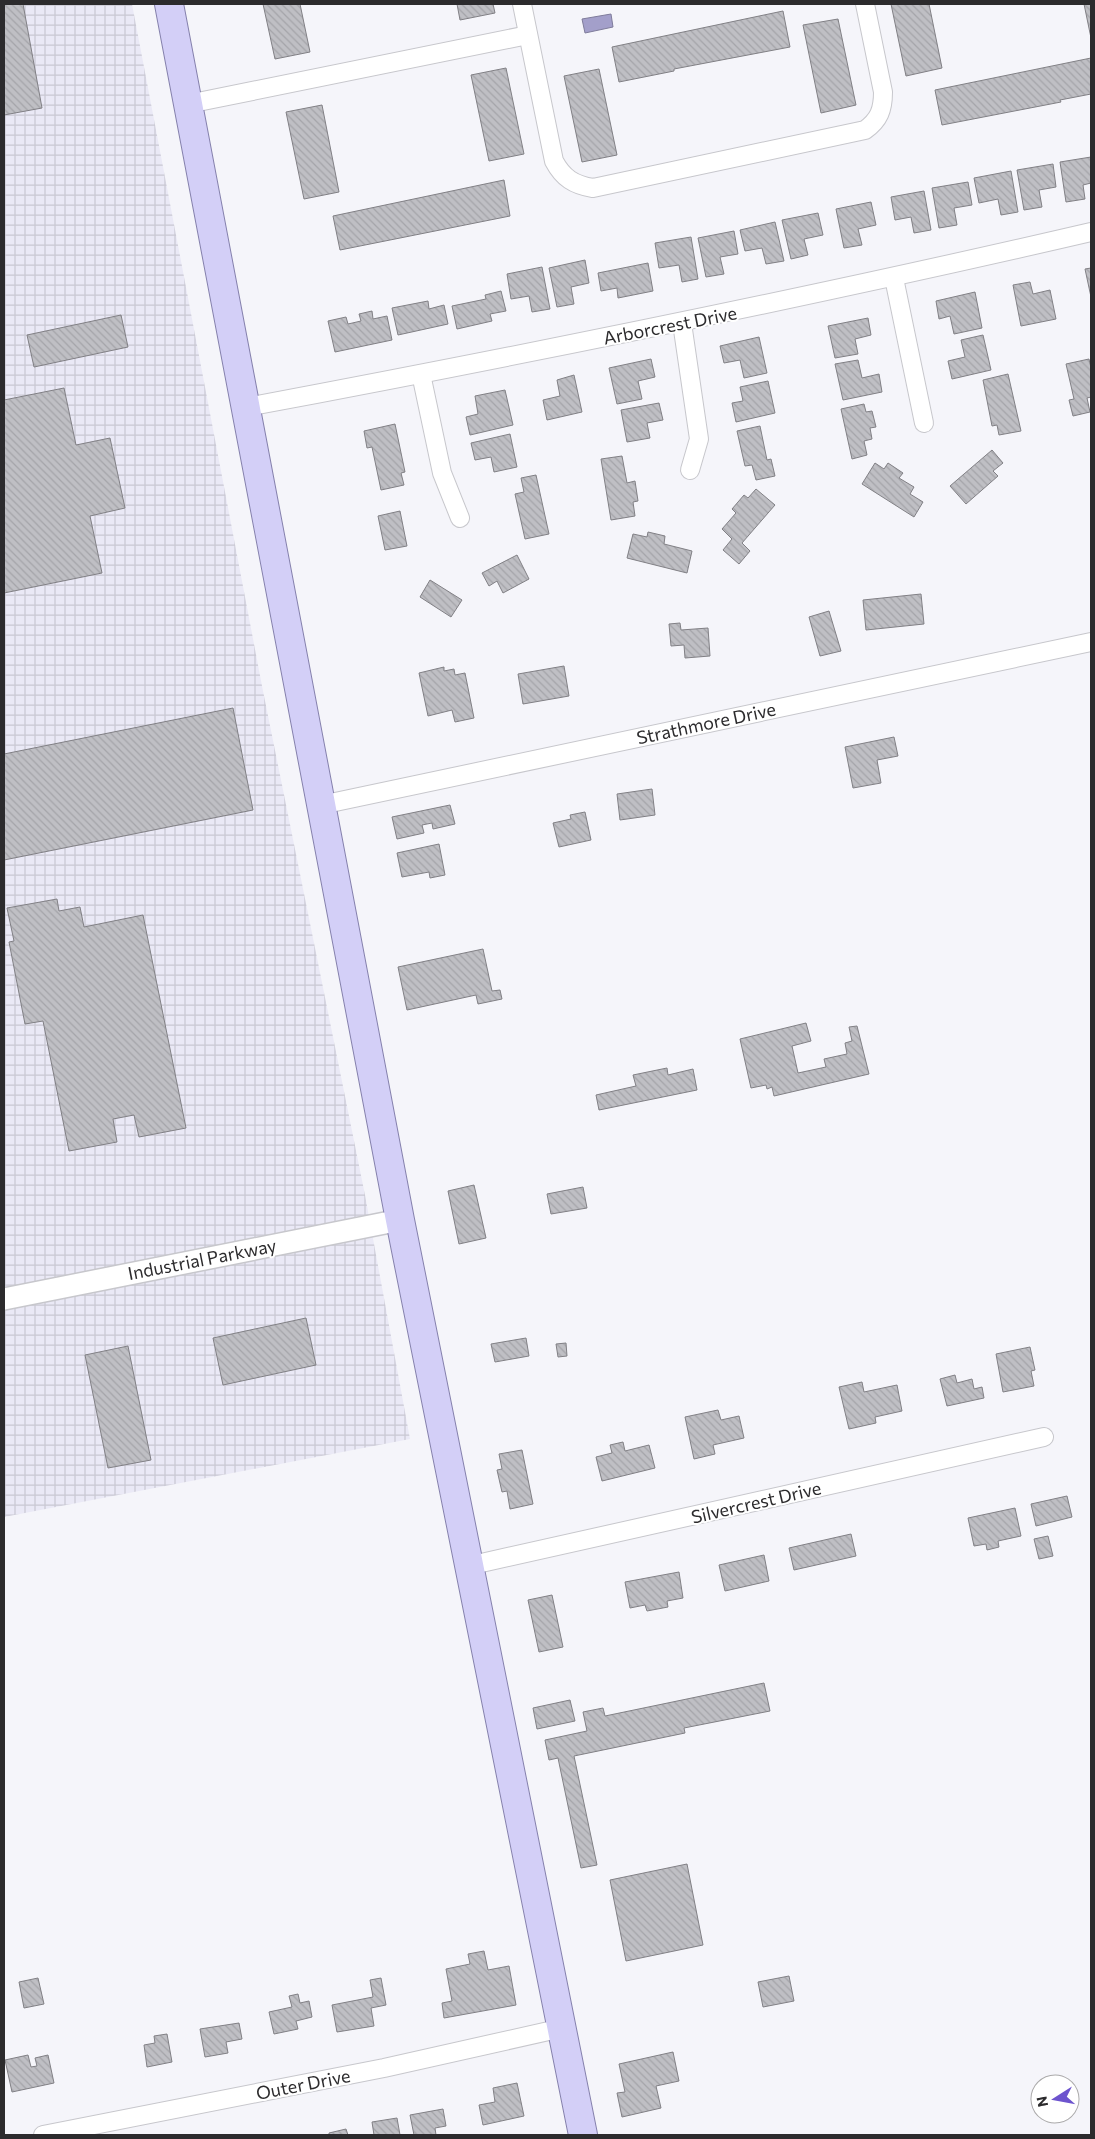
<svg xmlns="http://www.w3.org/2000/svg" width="1095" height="2139" font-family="Commissioner,sans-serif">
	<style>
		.industrial { fill: url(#industrial-grid) }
		.water { fill: #a39fca; stroke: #7f7c9b }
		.building { fill: url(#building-back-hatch); stroke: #818085 }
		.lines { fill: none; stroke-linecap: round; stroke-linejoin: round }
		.minor-casing { stroke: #c7c7cc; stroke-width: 20 }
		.tertiary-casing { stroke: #c7c7cc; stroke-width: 24 }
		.primary-casing { stroke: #8581ac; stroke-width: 30 }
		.minor { stroke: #fff; stroke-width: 18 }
		.tertiary { stroke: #fff; stroke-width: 21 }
		.primary { stroke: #d3cff7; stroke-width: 28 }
		.labels { text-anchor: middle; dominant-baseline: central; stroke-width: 4; stroke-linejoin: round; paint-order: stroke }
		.street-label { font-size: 18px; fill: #2c2b2d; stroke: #fff }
	</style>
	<defs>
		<pattern id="industrial-grid" width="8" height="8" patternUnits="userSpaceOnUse" patternTransform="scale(1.25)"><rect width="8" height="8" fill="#eae9f6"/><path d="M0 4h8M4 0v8" fill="none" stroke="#c9c8d3"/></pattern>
		<pattern id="building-back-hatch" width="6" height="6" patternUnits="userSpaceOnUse" patternTransform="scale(1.25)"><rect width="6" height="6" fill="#bfbfc4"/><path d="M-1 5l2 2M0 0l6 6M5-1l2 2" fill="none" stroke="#a4a4a9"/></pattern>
	</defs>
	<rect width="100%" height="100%" fill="#f5f5fa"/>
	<polygon class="industrial" points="4,4 132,4 262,686 365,1195 410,1439 4,1517"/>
	<polygon class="water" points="611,14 613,27 585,33 582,19"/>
	<g class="building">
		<polygon points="4,4 23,4 42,108 4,115"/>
		<polygon points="263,4 300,4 310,52 275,59"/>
		<polygon points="457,4 493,4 495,13 460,20"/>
		<polygon points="891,4 929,4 942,68 906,76"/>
		<polygon points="1084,4 1091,4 1091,38"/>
		<polygon points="783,11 790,47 674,69 674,71 619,82 612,47"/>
		<polygon points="838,19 856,105 821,113 803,25"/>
		<polygon points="1091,58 1091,94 1060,100 1061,102 942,125 935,90"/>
		<polygon points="506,68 524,154 489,161 471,75"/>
		<polygon points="599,69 617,155 582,162 564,76"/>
		<polygon points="322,105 339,192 304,199 286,112"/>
		<polygon points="1091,157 1091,183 1083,185 1085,199 1066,202 1060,162"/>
		<polygon points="1053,164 1056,187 1039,190 1042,207 1024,210 1017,170"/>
		<polygon points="1011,171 1018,212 1001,215 998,199 979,203 974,178"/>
		<polygon points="504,180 510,216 340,250 333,216"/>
		<polygon points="968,182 972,205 954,208 957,225 939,228 932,188"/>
		<polygon points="924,191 931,230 914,233 911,217 895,220 891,197"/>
		<polygon points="871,202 876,225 858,229 862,245 844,248 836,209"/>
		<polygon points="818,213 823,235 804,239 808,255 791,259 782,220"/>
		<polygon points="775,222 784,261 766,264 762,248 745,251 740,230"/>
		<polygon points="734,231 738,254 720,257 724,274 706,277 698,238"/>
		<polygon points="691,237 698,279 682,282 679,265 659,268 655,243"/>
		<polygon points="585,260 589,283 571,287 574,304 557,307 549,268"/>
		<polygon points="648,263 653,291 618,298 617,288 601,291 598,273"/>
		<polygon points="542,267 550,309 532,312 529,296 511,299 507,274"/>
		<polygon points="1091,268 1091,297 1085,269"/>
		<polygon points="1030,282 1033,294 1050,290 1056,319 1021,326 1013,285"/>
		<polygon points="501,291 506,311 490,314 492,321 457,329 452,306 486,299 485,295"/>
		<polygon points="975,292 982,328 954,334 950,316 939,319 936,301"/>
		<polygon points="428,301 429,309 444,305 448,324 398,335 392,308"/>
		<polygon points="372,311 373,319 387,316 392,340 335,352 328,321 346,317 348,324 361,321 359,314"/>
		<polygon points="121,315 128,347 34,367 27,335"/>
		<polygon points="868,318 871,335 855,339 858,354 835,358 828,326"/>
		<polygon points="983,335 991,370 952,379 948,361 965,357 961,340"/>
		<polygon points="759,337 767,373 744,378 740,360 724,363 720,346"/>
		<polygon points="651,359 655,377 638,381 642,399 617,404 609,368"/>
		<polygon points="1089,359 1091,368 1091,397 1087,398 1090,412 1073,416 1069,400 1074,399 1066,364"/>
		<polygon points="858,360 862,378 879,374 882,392 843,400 835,364"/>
		<polygon points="1008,374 1021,431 999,435 997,425 992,426 983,380"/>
		<polygon points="574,375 582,412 547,420 543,400 560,396 557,380"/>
		<polygon points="768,381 775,413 736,422 732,403 743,401 740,387"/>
		<polygon points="64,388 76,445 110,438 125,508 90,516 102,573 4,593 4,400"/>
		<polygon points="505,390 513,425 470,435 466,417 478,414 475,396"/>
		<polygon points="659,403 663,420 647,423 650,438 627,442 621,410"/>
		<polygon points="864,404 866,412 872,411 876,427 870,428 872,439 864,441 867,455 852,459 841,409"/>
		<polygon points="395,424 405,472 401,473 404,485 381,490 372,447 367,448 364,431"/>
		<polygon points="760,426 767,460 771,459 775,476 756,480 752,465 745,466 737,431"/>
		<polygon points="510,434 517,467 494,472 491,457 475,460 471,443"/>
		<polygon points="992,450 1003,463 993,471 998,476 966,504 950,486"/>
		<polygon points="622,456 627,483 635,481 638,501 633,502 635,516 611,520 601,459"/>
		<polygon points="875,463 884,469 888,463 903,473 899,478 914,487 910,494 923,502 914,517 862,484"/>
		<polygon points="536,475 549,534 525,539 515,494 524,492 521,478"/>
		<polygon points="756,489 775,505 742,543 750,551 739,564 723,550 732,539 722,529 736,513 732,509 744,495 748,498"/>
		<polygon points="400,511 407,546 385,550 378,516"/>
		<polygon points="648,532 665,536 664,544 692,551 687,573 627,558 633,534 647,537"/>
		<polygon points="517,555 529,579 503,593 497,581 489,586 482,573"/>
		<polygon points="430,580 462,600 451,617 420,597"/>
		<polygon points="921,594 924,624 866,630 863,600"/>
		<polygon points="829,611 841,651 820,656 809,617"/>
		<polygon points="680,623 681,630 708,628 710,656 685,658 684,645 671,646 669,624"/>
		<polygon points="564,666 569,696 523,704 518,674"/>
		<polygon points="444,667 444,671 454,669 455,675 465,673 474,718 455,722 452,710 428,716 419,673"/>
		<polygon points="233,708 253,810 4,860 4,754"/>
		<polygon points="894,737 898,756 877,760 881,783 853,788 845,747"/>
		<polygon points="652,789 655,815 620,820 617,794"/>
		<polygon points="450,805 455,824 433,829 432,823 422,825 424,833 397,839 392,817"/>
		<polygon points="585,812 591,840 559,847 553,823 571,819 570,815"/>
		<polygon points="439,844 445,875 430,878 429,872 402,877 397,853"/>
		<polygon points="57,899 59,911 80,907 84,927 143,915 186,1128 139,1137 134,1115 113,1119 117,1142 69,1151 43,1021 25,1024 9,942 14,941 7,908"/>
		<polygon points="483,949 492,991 500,990 502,999 478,1004 476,995 407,1010 398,967"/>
		<polygon points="806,1023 811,1041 792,1046 798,1073 826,1067 824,1059 847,1054 845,1043 852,1041 849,1027 857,1026 869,1074 774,1096 772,1087 767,1089 766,1085 751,1088 740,1039"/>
		<polygon points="667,1068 668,1075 693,1069 697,1090 599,1110 596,1095 636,1086 633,1075"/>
		<polygon points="474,1185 486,1238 459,1244 448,1191"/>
		<polygon points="583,1187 587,1208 551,1214 547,1194"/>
		<polygon points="306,1318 316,1365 223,1385 213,1338"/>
		<polygon points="526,1338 529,1356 495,1362 491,1344"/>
		<polygon points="566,1343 567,1356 558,1357 556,1344"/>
		<polygon points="128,1346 151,1460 108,1468 85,1355"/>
		<polygon points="1030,1347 1035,1370 1031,1371 1034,1386 1003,1392 996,1354"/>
		<polygon points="955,1375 957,1383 972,1379 974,1389 982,1387 984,1398 947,1406 940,1379"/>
		<polygon points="862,1382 864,1392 897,1385 902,1411 875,1417 876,1423 849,1429 839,1387"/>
		<polygon points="718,1410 721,1420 739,1416 744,1438 713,1445 715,1454 694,1459 685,1417"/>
		<polygon points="623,1442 625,1451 649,1445 655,1468 602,1481 596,1457 612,1453 610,1445"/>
		<polygon points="522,1450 533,1504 510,1509 507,1491 502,1492 497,1470 502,1469 499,1454"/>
		<polygon points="1067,1496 1072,1517 1036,1526 1031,1504"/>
		<polygon points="1015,1508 1021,1536 998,1541 999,1547 987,1550 986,1544 974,1546 968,1518"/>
		<polygon points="851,1534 856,1556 794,1570 789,1548"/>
		<polygon points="1048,1536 1053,1556 1039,1559 1034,1539"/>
		<polygon points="764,1555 769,1581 725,1591 719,1565"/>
		<polygon points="679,1572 683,1598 667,1601 668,1607 647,1611 645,1605 630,1608 625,1582"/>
		<polygon points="552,1595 563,1647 539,1652 528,1600"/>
		<polygon points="764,1683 770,1711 684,1728 685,1733 574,1756 597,1865 581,1868 558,1758 549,1760 545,1740 587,1731 583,1712 603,1708 605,1716"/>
		<polygon points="570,1700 575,1721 537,1729 533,1708"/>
		<polygon points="687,1864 703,1945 626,1961 610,1880"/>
		<polygon points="484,1951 488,1970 509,1966 516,2005 444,2018 442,2003 452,2001 446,1969 470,1964 468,1954"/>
		<polygon points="789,1976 794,2001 763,2007 758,1982"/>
		<polygon points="38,1978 44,2004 24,2008 19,1982"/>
		<polygon points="381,1978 386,2005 371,2008 374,2026 337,2032 332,2005 373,1997 370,1980"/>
		<polygon points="298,1994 300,2003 309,2001 312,2017 296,2021 298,2029 274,2034 269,2012 292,2007 289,1996"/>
		<polygon points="239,2023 242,2039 226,2042 228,2053 205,2057 200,2029"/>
		<polygon points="167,2034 172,2062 147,2067 144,2045 155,2043 154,2036"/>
		<polygon points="673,2052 679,2081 656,2086 661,2108 622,2117 617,2093 625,2092 619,2064"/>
		<polygon points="28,2055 31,2067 37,2066 35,2058 48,2055 54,2083 12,2092 5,2060"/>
		<polygon points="517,2083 524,2116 483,2125 479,2105 495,2102 493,2088"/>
		<polygon points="443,2109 446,2126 435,2128 436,2135 414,2135 410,2115"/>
		<polygon points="397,2118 400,2135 374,2135 372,2122"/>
		<polygon points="346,2129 348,2135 329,2135 329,2133"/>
	</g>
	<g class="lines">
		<defs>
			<g id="minor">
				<path d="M 522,4 L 554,161 C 563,178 574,185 593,188 L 865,130 C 879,120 883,110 883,92 L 865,4"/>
				<polyline points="188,104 528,35"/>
				<polyline points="894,278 924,423"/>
				<polyline points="682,323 699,439 690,470"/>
				<polyline points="421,374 442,473 460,518"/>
				<path d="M 247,407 C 529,354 811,297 1091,232"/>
				<polyline points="321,805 1091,642"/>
				<polyline points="468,1566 1044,1437"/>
				<polyline points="43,2135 384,2068 562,2028"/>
			</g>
			<polyline id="tertiary" points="4,1299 400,1220"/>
			<polyline id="primary" points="169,4 400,1220 583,2135"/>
		</defs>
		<use href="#minor" class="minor-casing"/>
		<use href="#tertiary" class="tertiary-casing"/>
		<use href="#primary" class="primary-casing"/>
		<use href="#minor" class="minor"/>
		<use href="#tertiary" class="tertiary"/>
		<use href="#primary" class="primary"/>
	</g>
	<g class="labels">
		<g class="street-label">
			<text transform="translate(670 325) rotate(-11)">Arborcrest Drive</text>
			<text transform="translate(706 723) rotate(-12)">Strathmore Drive</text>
			<text transform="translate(202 1259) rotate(-11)">Industrial Parkway</text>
			<text transform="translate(756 1502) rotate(-13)">Silvercrest Drive</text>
			<text transform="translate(303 2084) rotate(-11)">Outer Drive</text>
		</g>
	</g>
	<rect width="1095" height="2139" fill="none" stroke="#2c2b2d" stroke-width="10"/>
	<g transform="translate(1055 2099) rotate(259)"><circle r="24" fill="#ffffff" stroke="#abaaab"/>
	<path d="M0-4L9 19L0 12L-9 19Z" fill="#6d54ce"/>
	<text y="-8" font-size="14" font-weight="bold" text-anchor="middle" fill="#2c2b2d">N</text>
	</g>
</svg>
